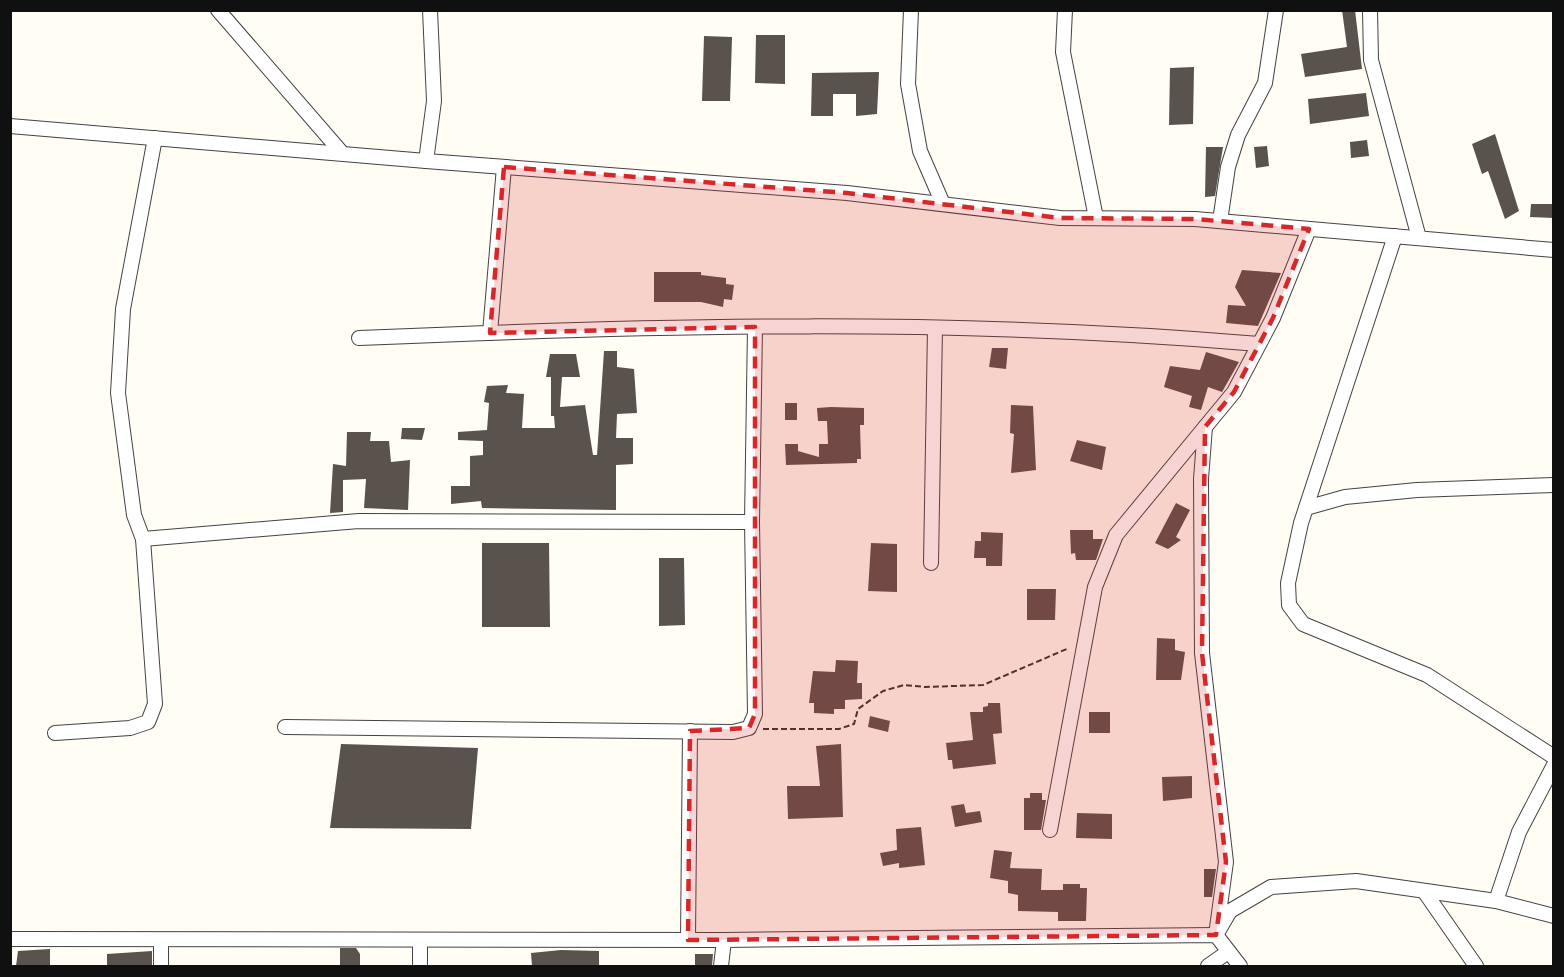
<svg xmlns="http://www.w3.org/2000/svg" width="1564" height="977" font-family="'Playfair Display',serif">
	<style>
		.building { fill: #59524d }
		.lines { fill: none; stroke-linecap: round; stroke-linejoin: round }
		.minor-casing { stroke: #434343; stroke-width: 16 }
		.path { stroke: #323232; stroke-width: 2; stroke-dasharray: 6 3; stroke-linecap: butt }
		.minor { stroke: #fff; stroke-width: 14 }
		.marked { fill: #d62828; fill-opacity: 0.2; stroke: #d62828; stroke-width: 4.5; stroke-dasharray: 12 8; stroke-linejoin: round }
	</style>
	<rect width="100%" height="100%" fill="#fffdf4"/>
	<g class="building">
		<polygon points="1342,10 1355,10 1362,69 1305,77 1301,54 1347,47"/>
		<polygon points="756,35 785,35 785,84 755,83"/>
		<polygon points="704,36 732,37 730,101 702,101"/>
		<polygon points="1194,67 1193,124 1169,125 1170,68"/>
		<polygon points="879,72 877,114 856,116 856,94 833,94 833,116 811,116 812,73"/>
		<polygon points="1366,93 1369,116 1310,124 1308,99"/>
		<polygon points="1495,134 1519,211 1505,219 1488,171 1482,174 1472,144"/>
		<polygon points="1367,140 1369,156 1351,158 1350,142"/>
		<polygon points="1267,146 1269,166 1256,168 1254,147"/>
		<polygon points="1206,147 1223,147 1215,196 1205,197"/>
		<polygon points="1531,204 1554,204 1554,218 1530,217"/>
		<polygon points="1242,270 1281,273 1258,326 1226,323 1228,305 1246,306 1235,287"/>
		<polygon points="654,272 701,272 701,275 726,278 726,284 734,285 732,300 724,299 723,307 701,302 654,302"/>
		<polygon points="992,348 1008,348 1006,369 989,367"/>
		<polygon points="604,351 617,351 617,367 634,369 637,413 617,414 616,438 633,438 633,464 616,465 616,510 482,508 481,501 451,504 451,486 470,486 470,456 483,455 483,441 458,440 458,432 487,430 489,403 484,402 487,386 508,385 506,393 524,394 522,428 555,428 554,416 551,416 551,377 546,377 550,354 576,354 580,377 562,377 560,407 585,405 593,455 597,455"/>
		<polygon points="1206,352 1239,362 1222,392 1208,387 1201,410 1189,407 1192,396 1164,387 1170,366 1200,370"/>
		<rect x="785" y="403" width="12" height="17"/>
		<polygon points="1011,405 1033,406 1036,470 1011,473 1014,434 1010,433"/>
		<polygon points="831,407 864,408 864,425 860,425 861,459 857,459 857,463 786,465 785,444 798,444 798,451 819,457 819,444 828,444 827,421 818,421 817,408"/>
		<polygon points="402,428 425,428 422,440 401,439"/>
		<polygon points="347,432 371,432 370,441 389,441 391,462 410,460 408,510 364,508 366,479 343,480 343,512 330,513 333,464 346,466"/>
		<polygon points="1077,440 1106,447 1102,470 1070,461"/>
		<polygon points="1176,503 1190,510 1176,537 1181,540 1168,549 1155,543"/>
		<polygon points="1070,530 1093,530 1093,539 1103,539 1096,560 1076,560 1075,553 1071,554"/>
		<polygon points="981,532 1003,533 1002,566 986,566 986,558 974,558 975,541 981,541"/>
		<polygon points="482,543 549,543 550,627 482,627"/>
		<polygon points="871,543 897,544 897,592 868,591"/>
		<polygon points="659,558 684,558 685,625 659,626"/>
		<polygon points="1027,589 1056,589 1055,620 1027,620"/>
		<polygon points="1157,638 1175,639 1175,650 1185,652 1181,680 1156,680"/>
		<polygon points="836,660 858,661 857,683 862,683 862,699 845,700 845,709 834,709 834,714 814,713 814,703 809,703 813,671 835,672"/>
		<polygon points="988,703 1000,703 1002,733 993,734 996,764 953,769 952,760 948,760 946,743 973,740 970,712 983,712 983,707 988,706"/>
		<rect x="1089" y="712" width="21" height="21"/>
		<polygon points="870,716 890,721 888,732 868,727"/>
		<polygon points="341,744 478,748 471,829 330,828"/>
		<polygon points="841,744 843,817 788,819 787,786 820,786 816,746"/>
		<polygon points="1192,776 1192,798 1163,801 1162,777"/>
		<polygon points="1030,793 1042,793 1042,800 1046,800 1041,830 1024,830 1024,798 1030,798"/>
		<polygon points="964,804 966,813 980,811 982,822 955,827 951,806"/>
		<polygon points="1077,813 1112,814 1112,839 1076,838"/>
		<polygon points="921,827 925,865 899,868 899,863 883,866 880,853 897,850 896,829"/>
		<polygon points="994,850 1012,852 1010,868 1042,869 1041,890 1063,890 1063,884 1080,884 1080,888 1087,888 1086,921 1058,921 1058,912 1018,911 1018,895 1008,893 1008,881 990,878"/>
		<polygon points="1204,869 1216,869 1212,897 1204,897"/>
		<polygon points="340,948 356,948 360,954 360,966 340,966"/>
		<polygon points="50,949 50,966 16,966 18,951"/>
		<polygon points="561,950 599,951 599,966 532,966 531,953"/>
		<polygon points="152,951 152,966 107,966 107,954"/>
		<polygon points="695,954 713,954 712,966 695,966"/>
	</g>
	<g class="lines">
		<defs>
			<g id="minor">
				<polyline points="218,10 342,153"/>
				<polyline points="911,10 908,84 920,151 943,204"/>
				<polyline points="1065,10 1063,52 1096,218"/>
				<polyline points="1370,10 1371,60 1419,238"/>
				<polyline points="10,126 426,161 847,193 1060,218 1195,219 1554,250"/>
				<polyline points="426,161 434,101 430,10"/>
				<polyline points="1220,221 1228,167 1238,135 1265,83 1276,10"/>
				<polyline points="1395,236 1301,523 1288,583 1289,605 1303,624 1427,675 1554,757"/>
				<polyline points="490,333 504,167"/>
				<path d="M 359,338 C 659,325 960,318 1259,344"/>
				<polyline points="1205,427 1201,479 1202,653 1226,862 1216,935 1230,911 1271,887 1356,881 1496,901 1554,916"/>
				<polyline points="1306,508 1345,497 1417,490 1554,485"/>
				<polyline points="143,539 359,521 752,522"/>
				<polyline points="931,563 935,328"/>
				<polyline points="285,727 733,732 749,728 755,714 752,522 755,327"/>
				<polyline points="55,733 130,728 148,722 155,704 143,539 134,515 118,393 123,309 155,138"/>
				<polyline points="1050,830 1095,587 1116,535 1234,392 1273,318 1309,229"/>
				<polyline points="1424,891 1476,966"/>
				<polyline points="1496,901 1519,832 1554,765"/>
				<polyline points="10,939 724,940"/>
				<polyline points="161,940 161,966"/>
				<polyline points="688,940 690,731"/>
				<polyline points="420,966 420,941"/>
				<polyline points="721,966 724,940 1216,935 1240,966"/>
				<polyline points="1208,966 1228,952"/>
			</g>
		</defs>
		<use href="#minor" class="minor-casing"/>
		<polyline class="path" points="763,729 839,729 854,724 858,709 883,691 904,685 925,687 983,685 1069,648"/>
		<use href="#minor" class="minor"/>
	</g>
	<path class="marked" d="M 504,167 L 847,193 L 1060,218 L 1195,219 L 1309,229 L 1273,318 L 1234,392 L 1205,427 L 1202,653 L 1226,862 L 1216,935 L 688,940 L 690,731 L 749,728 L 755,714 L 755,327 L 490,333 Z"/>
	<rect width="1564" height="977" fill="none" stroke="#101010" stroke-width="24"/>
</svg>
